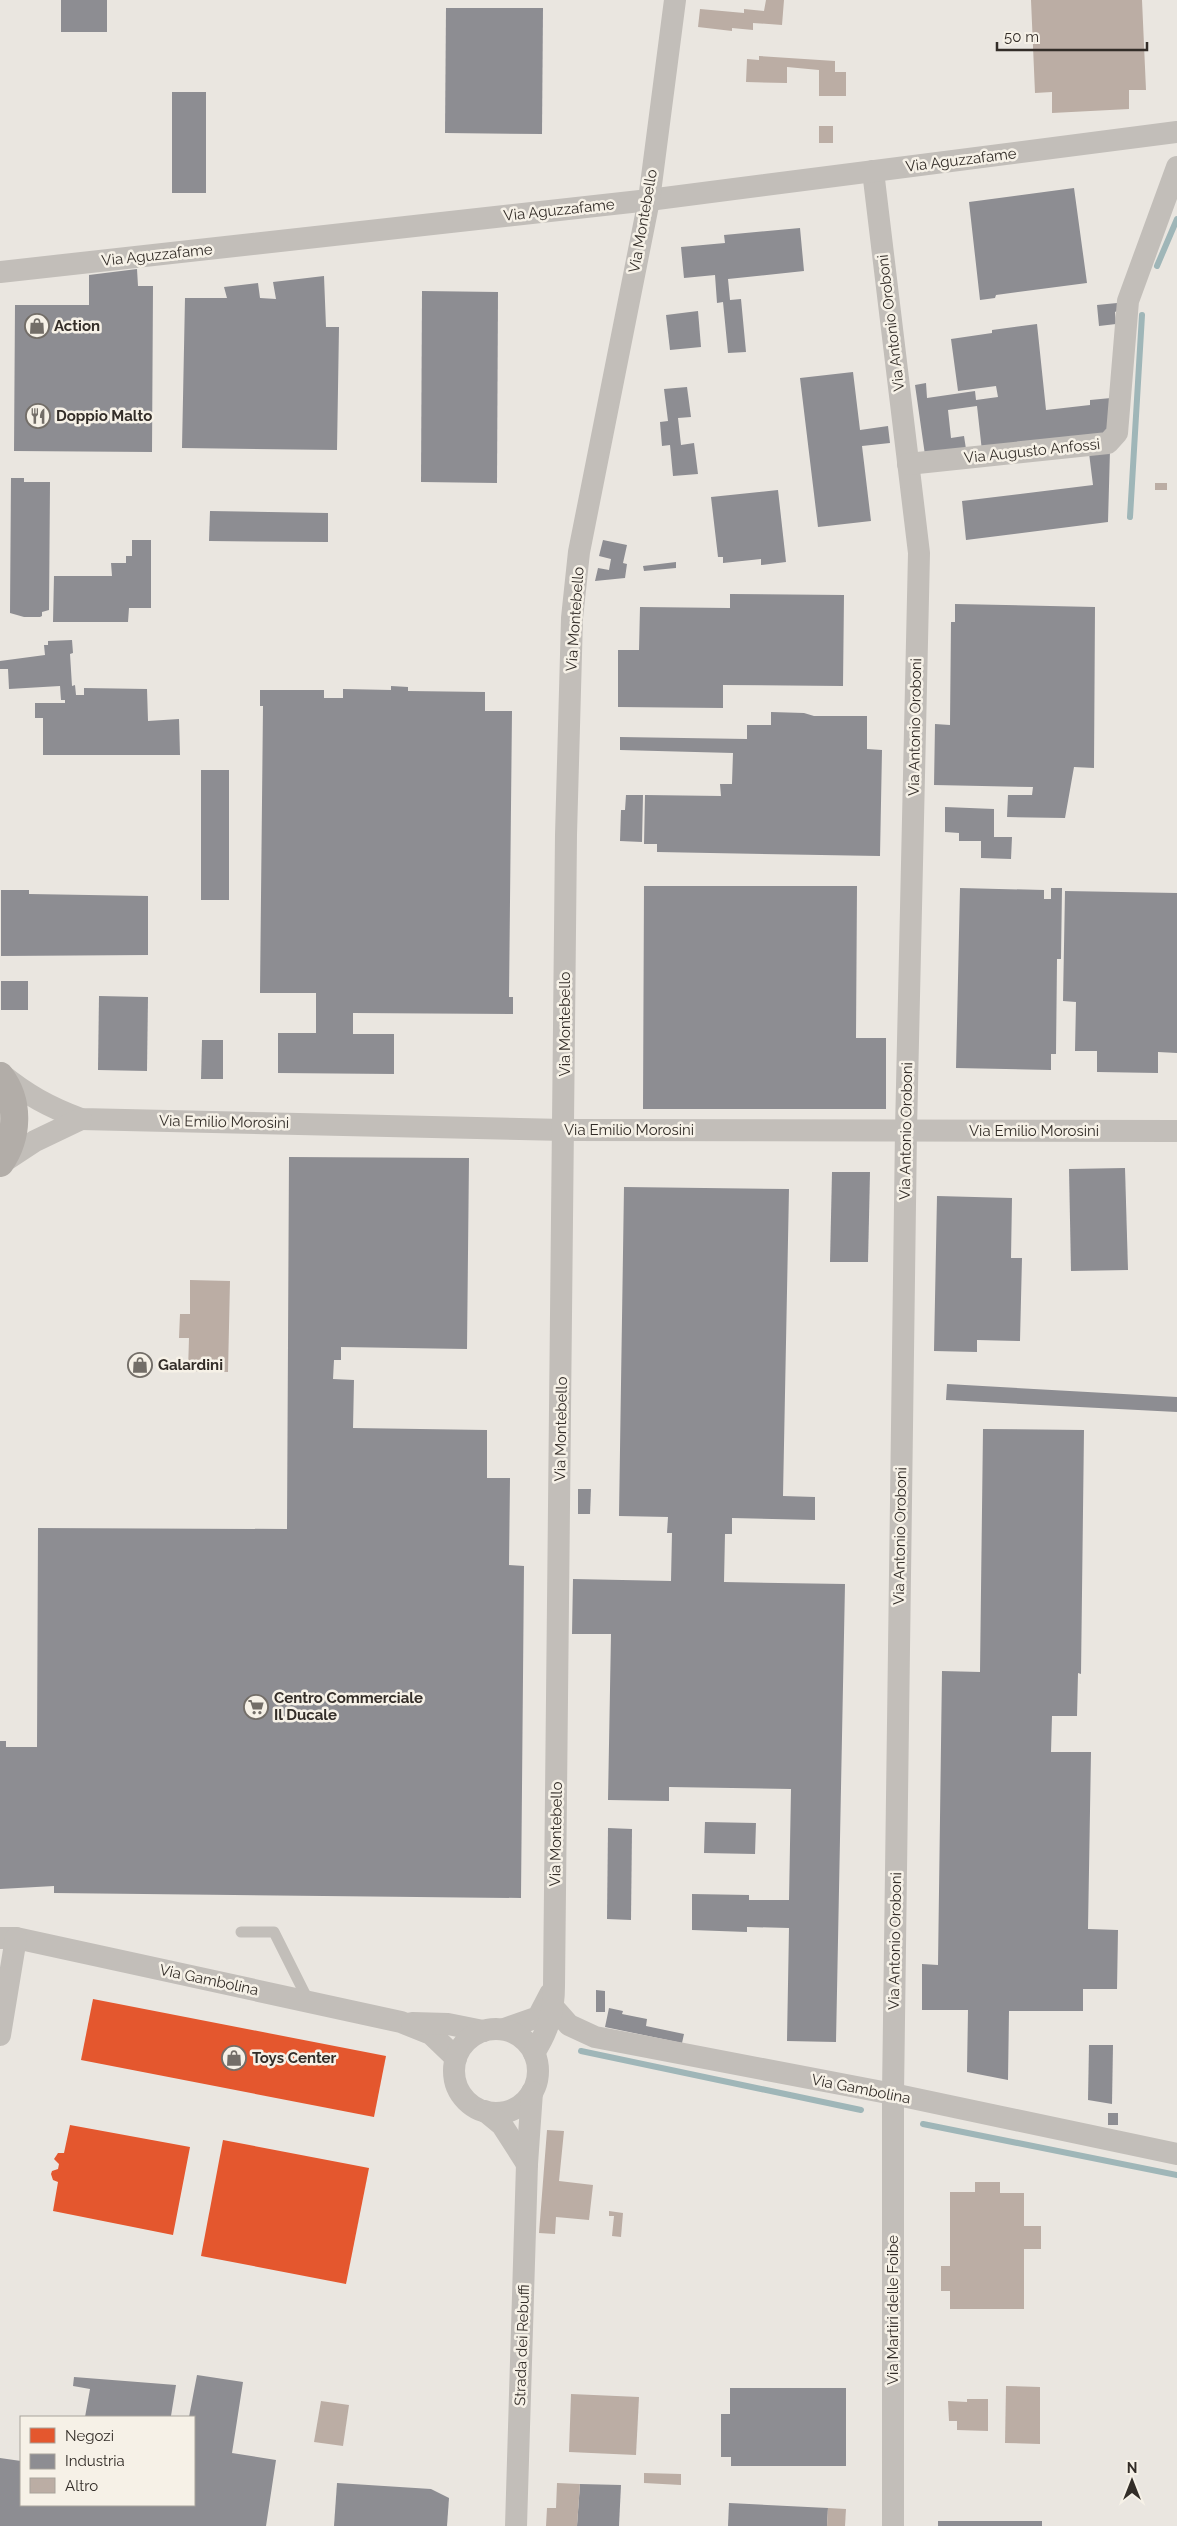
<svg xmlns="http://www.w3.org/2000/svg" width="1177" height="2526" font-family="Raleway,sans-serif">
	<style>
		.shops { fill: #e4572e }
		.industry { fill: #8d8d92 }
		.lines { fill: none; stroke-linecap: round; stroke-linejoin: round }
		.stream { stroke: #9fb6b8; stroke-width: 6 }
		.building { fill: #bbada4 }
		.lane { stroke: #c2beb9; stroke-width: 11 }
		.street { stroke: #c2beb9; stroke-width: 22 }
		.primary { stroke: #b2ada8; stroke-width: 28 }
		.labels { text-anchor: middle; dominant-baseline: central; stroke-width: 5; stroke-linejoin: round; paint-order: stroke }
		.street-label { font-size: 15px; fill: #332d28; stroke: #f6f1e7 }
		.poi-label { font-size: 15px; font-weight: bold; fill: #332d28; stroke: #f6f1e7; text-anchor: start }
	</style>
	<rect width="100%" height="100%" fill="#eae6e0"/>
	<g class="shops">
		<polygon points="93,1999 386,2056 374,2117 81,2060"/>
		<polygon points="70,2125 190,2147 173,2235 53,2211 58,2182 53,2180 51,2174 52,2171 58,2169 59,2164 54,2159 58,2153 64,2153"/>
		<polygon points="223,2140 369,2168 346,2284 201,2256"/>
	</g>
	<g class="industry">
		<rect x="61" y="0" width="46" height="32"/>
		<polygon points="446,8 543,8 542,134 445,133"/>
		<rect x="172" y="92" width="34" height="101"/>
		<polygon points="1074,188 1087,283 996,295 995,298 980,300 969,202"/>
		<polygon points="800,228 804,271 728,279 730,300 741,299 746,352 728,353 723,302 717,303 715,275 684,278 681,247 725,243 724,235"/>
		<polygon points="137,269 138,286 153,286 152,452 14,451 15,305 89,305 89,275"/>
		<polygon points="324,276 326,327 339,327 337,450 182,448 185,298 227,298 224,287 258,283 260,298 276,299 273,282"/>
		<polygon points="422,291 498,292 497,483 421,482"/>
		<polygon points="1117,303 1117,311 1115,312 1116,324 1099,326 1097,305"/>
		<polygon points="698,311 701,347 670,350 666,315"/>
		<polygon points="1037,324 1046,410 1090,405 1090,400 1111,398 1110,432 982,451 977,406 948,410 951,438 964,436 966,449 925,455 915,385 926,383 927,398 975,391 976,400 998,397 996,386 958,391 951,339 992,333 992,330"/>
		<polygon points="853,372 860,430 888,426 890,443 862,446 871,521 818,527 800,378"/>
		<polygon points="687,387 691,417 678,418 681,445 694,443 698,474 673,476 670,445 662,446 660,422 668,421 664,389"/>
		<polygon points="1110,450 1108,522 966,540 962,501 1093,485 1089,453"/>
		<polygon points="11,478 24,478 24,482 50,482 49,610 42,612 42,616 40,617 24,617 10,613"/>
		<polygon points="778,490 786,562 761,565 761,559 723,563 723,557 718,557 711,497"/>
		<polygon points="210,511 328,513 328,542 209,541"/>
		<polygon points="132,540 151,540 151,608 129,608 128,622 53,622 54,576 112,576 111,563 126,563 126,556 132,556"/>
		<polygon points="603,540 627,545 623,563 627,564 625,578 595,581 598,568 609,570 611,559 599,556"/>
		<polygon points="676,562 676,568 644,571 643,566"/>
		<polygon points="730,594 844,595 843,686 723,685 723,708 618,707 618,650 639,650 640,607 730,608"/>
		<polygon points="955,604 1095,607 1094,768 1074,767 1065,818 1007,817 1008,795 1032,795 1033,787 934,785 935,724 950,725 951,622 955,622"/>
		<polygon points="72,640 73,653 70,654 72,686 75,685 76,695 84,695 84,688 147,689 148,721 179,719 180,755 43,755 43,718 35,718 35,703 65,703 65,700 61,700 60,686 9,689 8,669 0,669 0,661 45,655 44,645 48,645 48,641"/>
		<polygon points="391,686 408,687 408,691 485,692 485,711 512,711 509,997 513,997 513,1014 353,1013 353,1034 394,1034 394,1074 278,1073 278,1033 316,1033 316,993 260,993 263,706 260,706 260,690 324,690 324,698 343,698 343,689 391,690"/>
		<polygon points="771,712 804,713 814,716 867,716 867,749 882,750 880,856 657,852 657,844 644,844 645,795 721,796 720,784 732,784 733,753 620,750 620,737 747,739 747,725 771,725"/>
		<rect x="201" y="770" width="28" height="130"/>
		<polygon points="626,795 643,795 642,842 620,841 621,810 625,810"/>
		<polygon points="945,807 994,809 994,837 1012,837 1011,859 981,858 981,841 959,841 959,833 945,832"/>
		<polygon points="644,886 857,886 856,1038 886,1038 886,1109 643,1109"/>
		<polygon points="960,888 1044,890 1044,899 1051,899 1051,888 1062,888 1061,959 1057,959 1056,1054 1051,1054 1051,1070 956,1068"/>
		<polygon points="1,890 29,890 29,894 148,896 148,955 1,956"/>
		<polygon points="1065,891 1177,893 1177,1053 1158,1052 1158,1073 1097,1072 1097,1051 1075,1051 1076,1002 1063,1001"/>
		<rect x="1" y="981" width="27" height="29"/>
		<polygon points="99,996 148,997 147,1071 98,1070"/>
		<polygon points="202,1040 223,1040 223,1079 201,1079"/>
		<polygon points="289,1157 469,1158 467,1349 341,1347 341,1360 334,1360 333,1379 354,1380 353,1428 487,1430 487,1478 510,1478 509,1565 524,1566 521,1898 54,1893 54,1886 0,1889 0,1741 6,1741 6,1747 37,1747 38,1528 287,1529"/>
		<polygon points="1125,1168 1128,1270 1071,1271 1069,1169"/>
		<polygon points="832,1172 870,1172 868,1262 830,1262"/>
		<polygon points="624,1187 789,1189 783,1496 815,1497 815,1520 732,1518 732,1534 725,1534 724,1582 845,1584 836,2042 787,2041 789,1928 747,1927 747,1932 692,1930 692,1894 749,1895 749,1900 789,1900 791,1789 669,1787 669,1801 608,1800 611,1634 572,1634 573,1579 671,1581 672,1533 667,1533 668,1517 619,1516"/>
		<polygon points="937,1196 1012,1198 1011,1258 1022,1258 1020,1341 977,1340 977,1352 934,1351"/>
		<polygon points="947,1384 1177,1397 1177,1412 946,1400"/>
		<polygon points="983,1429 1084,1430 1081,1674 1078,1673 1077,1716 1052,1716 1051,1752 1091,1752 1088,1929 1118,1930 1117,1989 1083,1989 1083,2011 1009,2011 1008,2080 967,2072 968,2010 922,2010 922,1964 938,1965 942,1671 980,1672"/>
		<polygon points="578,1489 591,1489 590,1514 578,1514"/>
		<polygon points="705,1822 756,1823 755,1854 704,1853"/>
		<polygon points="608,1828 632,1829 631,1920 607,1919"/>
		<polygon points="596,1990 605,1991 605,2012 596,2012"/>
		<polygon points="609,2008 623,2011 622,2014 647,2019 646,2026 684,2034 682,2043 605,2027"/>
		<polygon points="1089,2045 1113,2045 1112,2104 1088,2100"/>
		<rect x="1108" y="2113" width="10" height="12"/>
		<polygon points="197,2375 243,2382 232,2453 276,2460 266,2526 0,2526 0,2458 21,2461 21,2505 194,2505 194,2417 189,2417"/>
		<polygon points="74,2377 176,2385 171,2416 175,2417 85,2417 90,2389 73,2386"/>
		<polygon points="730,2388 846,2388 846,2466 731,2466 731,2457 721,2457 721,2414 730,2414"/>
		<polygon points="337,2483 431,2489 449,2498 447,2526 334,2526"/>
		<polygon points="580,2484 621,2485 619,2526 577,2526"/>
		<polygon points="729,2503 828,2508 827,2526 728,2526"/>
		<rect x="938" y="2521" width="104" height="5"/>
	</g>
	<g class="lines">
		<g class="stream">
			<polyline points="1157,266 1177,219"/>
			<polyline points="1130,517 1142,315"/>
			<polyline points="581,2051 861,2110"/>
			<polyline points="923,2124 1177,2175"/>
		</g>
	</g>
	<g class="building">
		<polygon points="766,0 784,0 782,25 753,23 753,30 732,28 732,31 698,27 700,9 744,13 744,9 764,11"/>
		<polygon points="1031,0 1142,0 1146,90 1129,90 1129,109 1052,113 1052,92 1035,93"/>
		<polygon points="759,56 835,61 835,72 846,72 846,96 819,96 819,70 787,67 787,83 746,82 747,59 759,60"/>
		<rect x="819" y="126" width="14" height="17"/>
		<rect x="1155" y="483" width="12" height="7"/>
		<polygon points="190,1280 230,1281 228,1372 188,1371 189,1338 179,1338 180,1314 190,1314"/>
		<polygon points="547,2130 564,2131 559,2181 593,2185 589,2220 556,2217 555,2234 539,2233"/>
		<polygon points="975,2182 1000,2182 1000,2193 1024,2193 1024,2226 1041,2226 1041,2249 1024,2249 1024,2309 950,2309 950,2291 941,2291 941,2266 950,2266 950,2192 975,2192"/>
		<polygon points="609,2211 623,2213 621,2237 612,2236 614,2216 609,2216"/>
		<polygon points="1006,2386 1040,2387 1040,2444 1005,2443"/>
		<polygon points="571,2394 639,2397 636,2455 569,2452"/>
		<polygon points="967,2399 988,2399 988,2431 957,2430 957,2421 949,2421 948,2401 967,2402"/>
		<polygon points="321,2401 349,2405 343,2446 314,2442"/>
		<polygon points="644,2473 681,2474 681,2485 644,2483"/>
		<polygon points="557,2483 580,2484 577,2526 546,2526 547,2508 556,2508"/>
		<polygon points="828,2508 846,2509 845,2526 827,2526"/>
	</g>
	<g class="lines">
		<polyline class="lane" points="241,1932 274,1932 309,2002"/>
		<g class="street">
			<polyline points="873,171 919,553 906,1130 893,2094 893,2526"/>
			<polyline points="0,272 649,200 1177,132"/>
			<polyline points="908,464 1108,443 1117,433 1128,301 1177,167"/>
			<path d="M 0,1073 C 27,1095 49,1107 81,1119 L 565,1130 L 1177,1131"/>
			<polyline points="0,1164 35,1141 81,1119"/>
			<polyline points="0,1938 16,1938 401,2022 431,2034 456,2058"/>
			<polyline points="554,2008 569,2025 595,2037 893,2094 1177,2154"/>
			<polyline points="412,2023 448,2024 483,2031"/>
			<polyline points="504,2029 538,2017 550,1994"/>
			<circle cx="496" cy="2071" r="42"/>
			<polyline points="0,2035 16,1938"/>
			<path d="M 534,2053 C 548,2031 554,2012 554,1986 L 566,835 L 572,618 L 579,552 L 649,200 L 675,0"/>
			<polyline points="485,2111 502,2125 527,2164"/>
			<polyline points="516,2526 527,2164 532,2092"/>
		</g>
		<path class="primary" d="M 0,1076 C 20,1102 18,1137 0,1163"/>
	</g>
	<defs>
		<symbol id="shop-ring" viewBox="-11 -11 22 22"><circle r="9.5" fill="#f6f1e7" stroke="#736e68" stroke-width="1.5"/><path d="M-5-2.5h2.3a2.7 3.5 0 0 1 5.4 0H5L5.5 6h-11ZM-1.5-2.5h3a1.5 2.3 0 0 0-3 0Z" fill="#736e68"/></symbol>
		<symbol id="restaurant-ring" viewBox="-11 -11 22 22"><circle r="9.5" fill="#f6f1e7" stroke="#736e68" stroke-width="1.5"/><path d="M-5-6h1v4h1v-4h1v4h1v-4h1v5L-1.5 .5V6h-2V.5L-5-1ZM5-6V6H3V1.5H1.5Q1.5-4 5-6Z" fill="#736e68"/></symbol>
		<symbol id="supermarket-ring" viewBox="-11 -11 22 22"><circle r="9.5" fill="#f6f1e7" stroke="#736e68" stroke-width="1.5"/><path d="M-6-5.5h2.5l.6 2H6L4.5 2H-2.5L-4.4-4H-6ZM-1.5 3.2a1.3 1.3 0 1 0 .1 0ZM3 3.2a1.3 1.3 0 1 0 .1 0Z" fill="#736e68"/></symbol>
	</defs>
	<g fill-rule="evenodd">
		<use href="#shop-ring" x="23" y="312" width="28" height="28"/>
		<use href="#restaurant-ring" x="24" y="402" width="28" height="28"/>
		<use href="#shop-ring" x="126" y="1351" width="28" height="28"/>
		<use href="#supermarket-ring" x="242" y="1693" width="28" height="28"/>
		<use href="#shop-ring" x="220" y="2044" width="28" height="28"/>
	</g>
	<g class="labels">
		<g class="street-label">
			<text transform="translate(961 160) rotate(-7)">Via Aguzzafame</text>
			<text transform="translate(559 210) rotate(-6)">Via Aguzzafame</text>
			<text transform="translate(643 221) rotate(-80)">Via Montebello</text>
			<text transform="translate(157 255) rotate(-6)">Via Aguzzafame</text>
			<text transform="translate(891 323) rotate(-97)">Via Antonio Oroboni</text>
			<text transform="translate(1032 451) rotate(-6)">Via Augusto Anfossi</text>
			<text transform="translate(575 619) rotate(-86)">Via Montebello</text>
			<text transform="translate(915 727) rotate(-89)">Via Antonio Oroboni</text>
			<text transform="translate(565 1024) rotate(-90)">Via Montebello</text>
			<text transform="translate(224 1122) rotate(1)">Via Emilio Morosini</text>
			<text x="629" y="1130">Via Emilio Morosini</text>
			<text transform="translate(906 1131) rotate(-89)">Via Antonio Oroboni</text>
			<text x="1034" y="1131">Via Emilio Morosini</text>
			<text transform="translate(561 1429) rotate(-89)">Via Montebello</text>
			<text transform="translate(900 1536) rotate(-89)">Via Antonio Oroboni</text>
			<text transform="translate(556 1834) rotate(-89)">Via Montebello</text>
			<text transform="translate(895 1941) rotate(-89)">Via Antonio Oroboni</text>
			<text transform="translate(209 1980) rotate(12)">Via Gambolina</text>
			<text transform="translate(861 2089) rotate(11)">Via Gambolina</text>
			<text transform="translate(893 2310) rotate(-90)">Via Martiri delle Foibe</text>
			<text transform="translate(522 2345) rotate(-88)">Strada dei Rebuffi</text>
		</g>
		<g class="poi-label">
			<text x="54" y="326">Action</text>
			<text x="56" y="416">Doppio Malto</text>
			<text x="158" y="1365">Galardini</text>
			<text x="274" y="1698">Centro Commerciale<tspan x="274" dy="17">Il Ducale</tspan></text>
			<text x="252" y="2058">Toys Center</text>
		</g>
	</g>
	<rect x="20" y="2416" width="175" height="90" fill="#f6f1e7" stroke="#a8a39b"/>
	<rect x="30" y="2428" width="25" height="15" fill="#e4572e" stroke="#a8a39b"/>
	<text x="65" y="2441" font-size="15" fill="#332d28">Negozi</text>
	<rect x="30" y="2454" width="25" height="15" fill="#8d8d92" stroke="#a8a39b"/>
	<text x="65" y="2466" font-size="15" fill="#332d28">Industria</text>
	<rect x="30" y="2478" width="25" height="15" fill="#bbada4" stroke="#a8a39b"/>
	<text x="65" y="2491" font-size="15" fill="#332d28">Altro</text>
	<g transform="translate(1132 2481)" stroke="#f6f1e7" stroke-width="4" paint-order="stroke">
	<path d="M0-4L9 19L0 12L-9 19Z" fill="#332d28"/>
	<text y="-8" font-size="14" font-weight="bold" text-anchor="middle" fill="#332d28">N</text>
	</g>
	<path d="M997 42v8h150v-8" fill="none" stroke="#332d28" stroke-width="2.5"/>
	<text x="1004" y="42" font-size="15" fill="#332d28" stroke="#f6f1e7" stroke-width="4" paint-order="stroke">50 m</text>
</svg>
